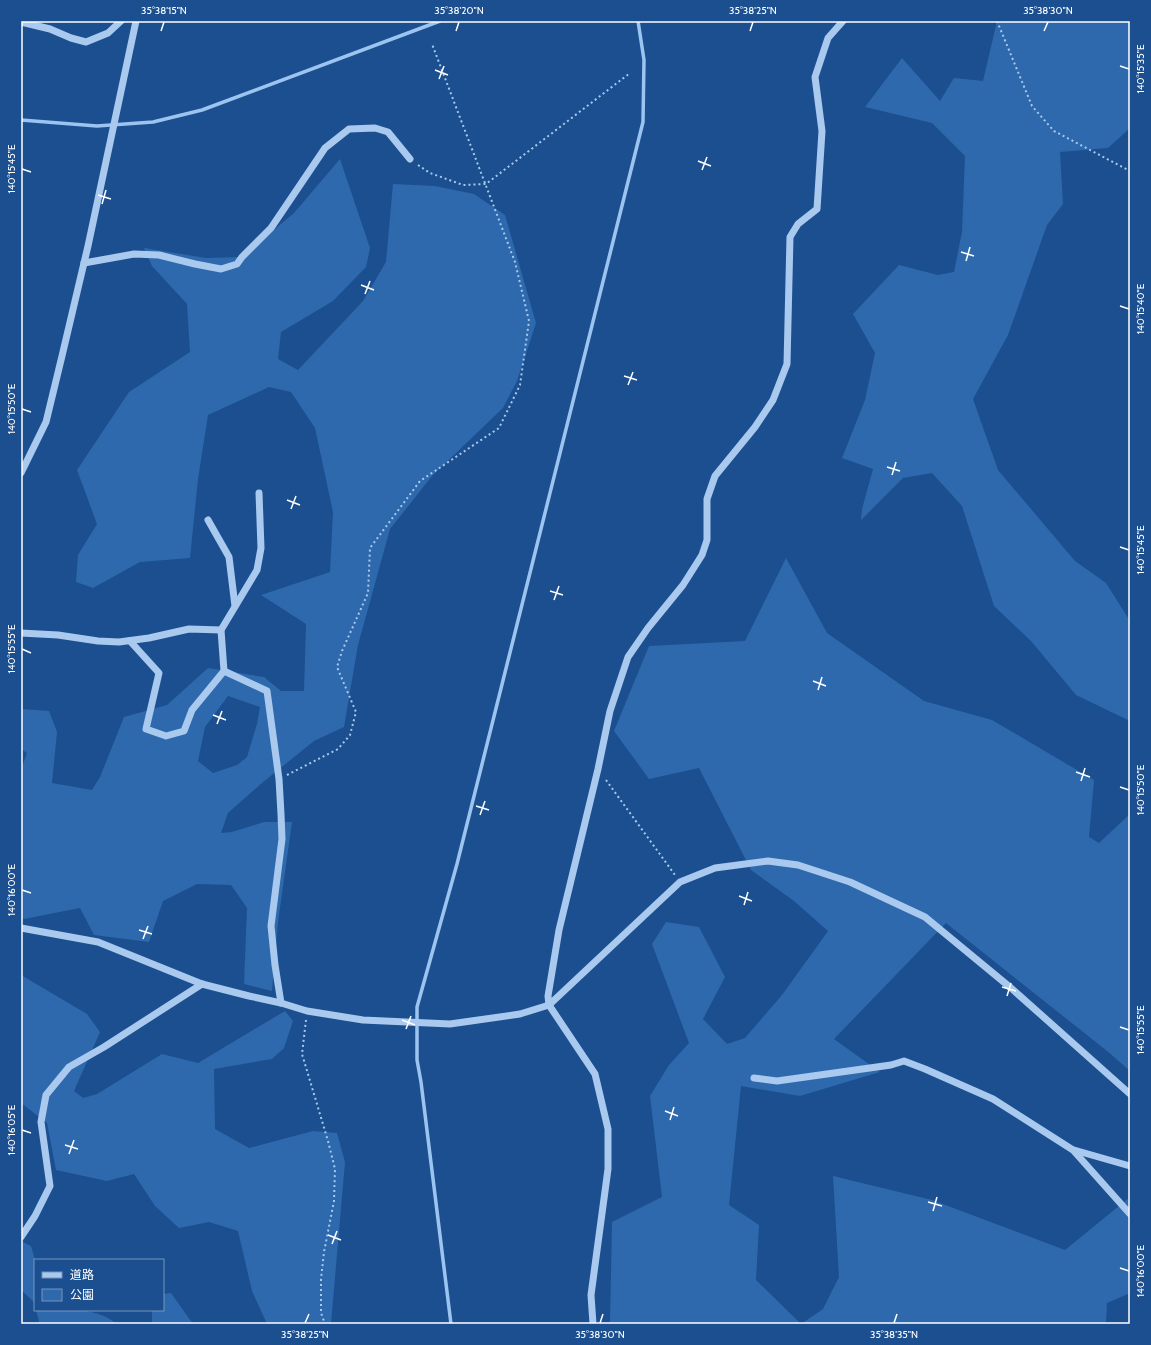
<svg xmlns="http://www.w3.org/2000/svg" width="1151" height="1345" font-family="Cabin,'Noto Sans JP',sans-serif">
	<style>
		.green { fill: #2e69ad; fill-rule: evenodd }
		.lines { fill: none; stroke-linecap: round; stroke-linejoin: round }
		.stream { stroke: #9cc4f0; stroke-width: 3.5 }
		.path { stroke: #a9c9ee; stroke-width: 2; stroke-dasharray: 2 3; stroke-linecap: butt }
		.minor { stroke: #a9c9ee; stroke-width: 7 }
		.ticks { fill: none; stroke: #fff; stroke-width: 1.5 }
		.neatline { fill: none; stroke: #fff; stroke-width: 1.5 }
		.ticks-label { font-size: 10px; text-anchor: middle; fill: #fff }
	</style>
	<rect width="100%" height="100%" fill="#1b4f8f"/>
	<g class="green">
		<polygon points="997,21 1130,21 1130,128 1108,148 1060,152 1063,204 1047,225 1008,335 973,399 998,470 1075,561 1106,583 1130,621 1130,721 1076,695 1031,641 994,606 962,506 932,473 903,478 861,520 862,509 873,469 842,458 865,400 875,353 853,314 899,265 938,275 954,272 962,232 965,156 932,123 865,107 902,58 940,101 954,78 983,81"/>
		<path d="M 340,159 L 370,248 L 366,267 L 333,301 L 281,332 L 278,359 L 298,370 L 363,301 L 386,262 L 393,184 L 435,186 L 474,194 L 505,215 L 536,323 L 517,381 L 503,408 L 432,476 L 390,529 L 358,645 L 344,727 L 314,741 L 262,783 L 228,813 L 221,833 L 232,832 L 264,822 L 292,822 L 278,922 L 272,991 L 244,984 L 247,908 L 231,885 L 197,884 L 163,901 L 149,942 L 94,935 L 80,908 L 24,919 L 21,918 L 21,770 L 27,753 L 21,749 L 21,709 L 49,711 L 57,732 L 52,783 L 92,790 L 100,777 L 124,717 L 167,705 L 208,668 L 264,677 L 281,691 L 304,691 L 306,624 L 261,595 L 330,572 L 333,512 L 315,428 L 291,392 L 269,387 L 208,415 L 198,479 L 190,558 L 140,562 L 93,588 L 76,582 L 78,555 L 97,524 L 77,470 L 129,392 L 190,352 L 187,304 L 152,266 L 144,248 L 206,258 L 242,257 L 294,213 ZM 228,696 L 260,707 L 257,724 L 247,757 L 237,765 L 213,773 L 198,761 L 205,727 Z"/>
		<polygon points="786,558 827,633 924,701 992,720 1094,780 1089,837 1099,843 1130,814 1130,1071 1107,1051 946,923 834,1039 880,1072 800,1096 741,1086 729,1205 759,1225 756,1280 801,1324 610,1324 612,1222 662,1197 650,1096 669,1065 689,1043 652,944 666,922 699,927 725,977 703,1019 727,1044 745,1038 782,995 828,931 794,901 751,870 699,768 649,779 614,731 649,646 745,641"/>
		<polygon points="21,975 87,1014 100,1032 74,1091 83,1098 97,1094 162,1054 198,1063 285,1011 293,1021 284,1048 272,1059 214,1069 215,1129 249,1148 313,1131 337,1133 345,1162 331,1324 267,1324 252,1291 238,1231 209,1222 179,1228 155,1206 134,1174 107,1181 56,1170 47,1123 21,1103"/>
		<polygon points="833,1176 932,1200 1065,1250 1130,1197 1130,1293 1107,1303 1106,1324 801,1324 823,1309 839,1277"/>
		<polygon points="21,1241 31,1246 35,1260 35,1306 34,1302 21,1290"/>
		<polygon points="171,1293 193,1324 152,1324 152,1310 163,1310 163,1294"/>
		<path d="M 36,1310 C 64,1310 94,1306 117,1324 L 37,1324 L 39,1321 Z"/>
	</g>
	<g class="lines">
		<g class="stream">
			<polyline points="21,120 97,126 153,122 202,110 440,21"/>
			<polyline points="451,1324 421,1082 417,1060 417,1007 457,864 643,122 644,60 638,21"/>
		</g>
		<g class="path">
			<polyline points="997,21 1032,106 1054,131 1130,171"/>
			<polyline points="418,165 430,173 463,185 486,184 630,73"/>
			<polyline points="287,775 338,749 350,735 356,712 337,667 342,651 368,593 370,548 420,481 499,428 520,385 529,321 515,262 432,44"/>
			<polyline points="606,780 675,875"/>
			<polyline points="306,1020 302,1054 328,1141 335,1169 334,1201 324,1252 321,1279 321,1313 325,1324"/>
		</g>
		<g class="minor">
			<polyline points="21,22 50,29 71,38 86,42 108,33 121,21"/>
			<polyline points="84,263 134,254 159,255 195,264 221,269 237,264 242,257 271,228 325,148 349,129 375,128 388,132 410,159"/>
			<polyline points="21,473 46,422 62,356 88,246 136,21"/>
			<polyline points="259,493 261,548 257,570 221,630 224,671 267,691 279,779 281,814 282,839 271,926 275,965 281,1003"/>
			<polyline points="208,520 229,557 235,606"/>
			<polyline points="21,633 58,635 98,641 119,642 149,638 189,629 221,630"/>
			<polyline points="130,641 159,673 146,729 166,736 184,731 192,710 224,671"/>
			<polyline points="21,928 98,942 202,984 249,996 281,1003 307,1011 363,1020 450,1024 520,1014 549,1005 680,882 715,868 768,861 798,865 850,882 925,917 1011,988 1130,1094"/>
			<polyline points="754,1078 777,1081 891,1065 904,1061 925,1069 993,1099 1073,1150 1130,1214"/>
			<polyline points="1074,1150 1130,1166"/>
			<polyline points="21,1237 35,1216 50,1186 41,1122 46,1095 69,1067 104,1047 202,984"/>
			<polyline points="593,1324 591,1295 608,1169 608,1129 595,1074 549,1005 548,996 559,930 598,769 610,711 628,657 648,628 683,585 702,555 707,540 707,499 715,476 755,427 773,400 787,364 790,237 798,224 817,209 822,131 815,77 828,38 843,21"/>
		</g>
	</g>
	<path class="ticks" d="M 161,31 L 164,22M 456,31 L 459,22M 750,31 L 753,22M 1044,31 L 1048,22M 1120,66 L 1129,69M 435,70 L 448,75M 439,79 L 444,66M 698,161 L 711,166M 22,169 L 31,172M 702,170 L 707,157M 98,195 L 111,199M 102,204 L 106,190M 961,252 L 974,256M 966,261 L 970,247M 361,285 L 374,290M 365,294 L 370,281M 1120,306 L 1129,309M 624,376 L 637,380M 628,385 L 633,372M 22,409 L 31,412M 887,467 L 900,471M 892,475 L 896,462M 287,500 L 300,505M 291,509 L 296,496M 1120,547 L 1129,550M 550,591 L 563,595M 554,600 L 559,586M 22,649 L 31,653M 813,681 L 826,686M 818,690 L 822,677M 213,715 L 226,720M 217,724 L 222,711M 1076,772 L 1090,777M 1081,781 L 1085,768M 1120,787 L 1129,790M 476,806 L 489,810M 480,815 L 485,801M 22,890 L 31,893M 739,896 L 752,901M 744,905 L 748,892M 139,930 L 152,934M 143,939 L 148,926M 1002,987 L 1016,991M 1007,996 L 1011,983M 402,1020 L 415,1025M 1120,1027 L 1129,1030M 406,1029 L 411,1016M 665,1111 L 678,1116M 670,1120 L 674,1107M 22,1130 L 31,1133M 65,1145 L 78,1149M 69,1154 L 74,1140M 928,1202 L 942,1206M 933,1211 L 937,1197M 328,1235 L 341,1240M 332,1244 L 337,1231M 1120,1268 L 1129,1271M 305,1323 L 309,1314M 600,1323 L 603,1314M 894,1323 L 897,1314"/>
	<rect width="1151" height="1345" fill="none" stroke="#1b4f8f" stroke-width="44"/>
	<rect x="34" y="1259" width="130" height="52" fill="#1b4f8f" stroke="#7695bc"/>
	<rect x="42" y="1272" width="20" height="6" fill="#a9c9ee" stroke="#7695bc"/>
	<text x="70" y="1279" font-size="12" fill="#ffffff">道路</text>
	<rect x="42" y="1289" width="20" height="12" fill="#2e69ad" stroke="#7695bc"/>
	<text x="70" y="1299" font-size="12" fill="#ffffff">公園</text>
	<rect x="22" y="22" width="1107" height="1301" class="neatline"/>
	<g class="ticks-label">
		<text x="164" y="14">35°38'15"N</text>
		<text x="459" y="14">35°38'20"N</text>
		<text x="753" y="14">35°38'25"N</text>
		<text x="1048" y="14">35°38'30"N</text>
		<text transform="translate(1140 69) rotate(-90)" y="4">140°15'35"E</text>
		<text transform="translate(11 169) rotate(-90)" y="4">140°15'45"E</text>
		<text transform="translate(1140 309) rotate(-90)" y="4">140°15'40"E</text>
		<text transform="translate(11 409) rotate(-90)" y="4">140°15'50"E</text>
		<text transform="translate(1140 550) rotate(-90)" y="4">140°15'45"E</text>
		<text transform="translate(11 649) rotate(-90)" y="4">140°15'55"E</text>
		<text transform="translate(1140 790) rotate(-90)" y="4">140°15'50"E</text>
		<text transform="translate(11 890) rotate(-90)" y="4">140°16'00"E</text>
		<text transform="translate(1140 1030) rotate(-90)" y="4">140°15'55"E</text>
		<text transform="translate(11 1130) rotate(-90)" y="4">140°16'05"E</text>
		<text transform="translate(1140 1271) rotate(-90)" y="4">140°16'00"E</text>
		<text x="305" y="1338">35°38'25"N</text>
		<text x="600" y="1338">35°38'30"N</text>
		<text x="894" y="1338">35°38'35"N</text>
	</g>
</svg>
